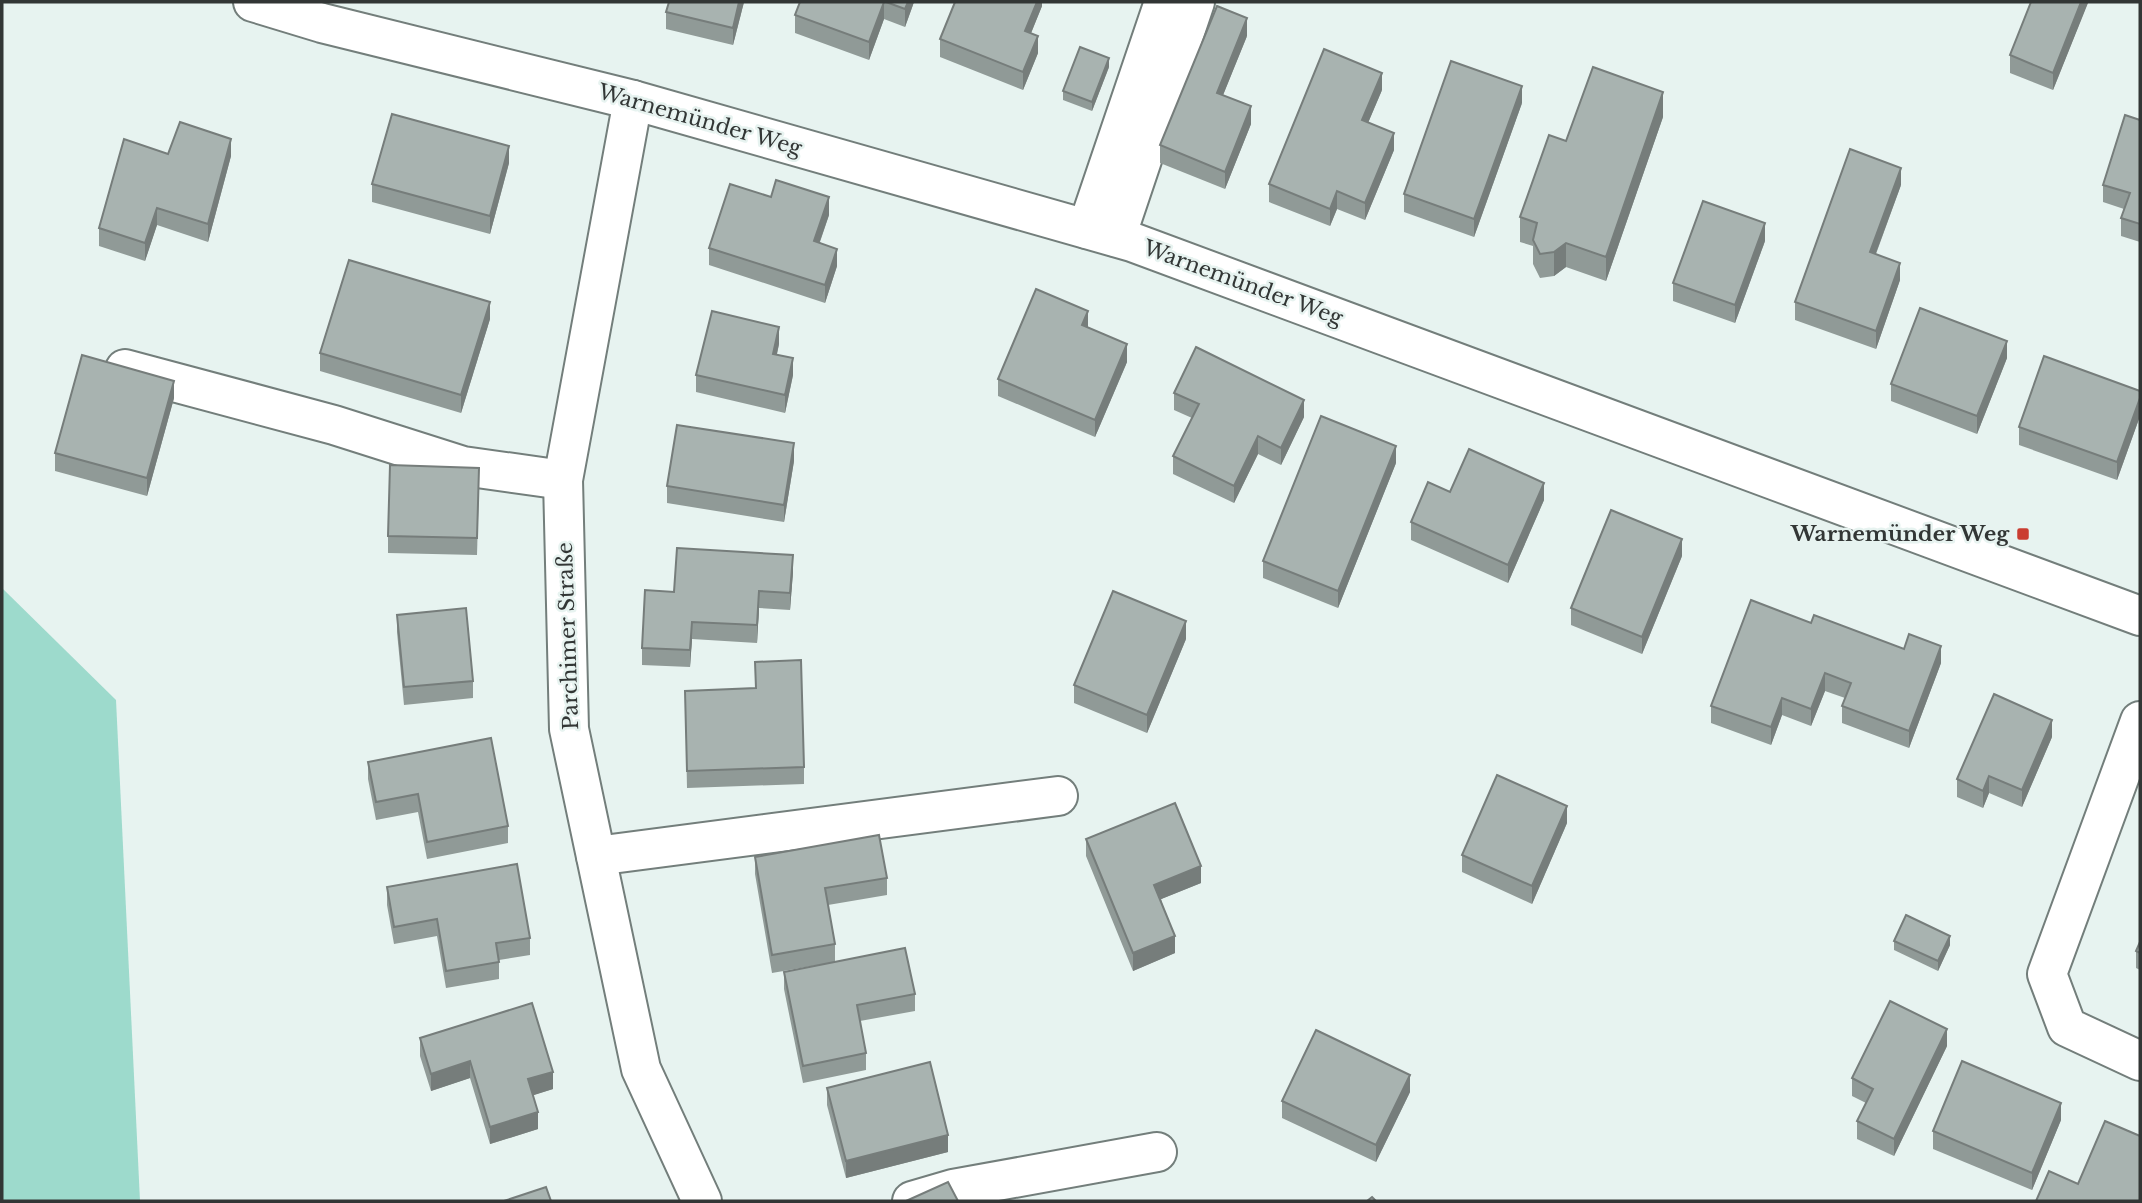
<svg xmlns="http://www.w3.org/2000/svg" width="2142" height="1203" font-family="'Libre Baskerville',serif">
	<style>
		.green { fill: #9ddacc }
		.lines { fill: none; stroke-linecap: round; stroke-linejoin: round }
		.minor-casing { stroke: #737e7b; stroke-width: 42 }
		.minor { stroke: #fff; stroke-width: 38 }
		.wall { fill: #909a97 }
		.shaded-wall { fill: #767d7b }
		.building { fill: #a8b3b0; stroke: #767d7b; stroke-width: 2 }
		.poi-dot { fill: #ca3d31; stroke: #e7f3f0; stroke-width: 2.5 }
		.labels { text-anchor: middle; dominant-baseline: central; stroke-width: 5; stroke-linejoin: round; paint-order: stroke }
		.street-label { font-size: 21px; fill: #323635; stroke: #e7f3f0 }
		.poi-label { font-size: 21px; font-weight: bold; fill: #323635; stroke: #e7f3f0; text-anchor: end }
	</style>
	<rect width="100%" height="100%" fill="#e7f3f0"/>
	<polygon class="green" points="2,588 116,700 140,1201 2,1201"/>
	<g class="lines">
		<defs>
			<g id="minor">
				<polyline points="253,2 322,23 633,100 1132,242 2140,616"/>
				<polyline points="633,100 563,480 569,729 641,1069 702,1201"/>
				<polyline points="1087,229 1164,2"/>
				<polyline points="1116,237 1195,2"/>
				<polyline points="125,369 334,425 463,466 563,480"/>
				<polyline points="2140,721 2047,974 2067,1027 2140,1061"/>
				<polyline points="596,856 1058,796"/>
				<polyline points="912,1201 953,1189 1157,1152"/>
			</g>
		</defs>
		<use href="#minor" class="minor-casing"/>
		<use href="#minor" class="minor"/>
	</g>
	<g class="wall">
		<polygon points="669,2 744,2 733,45 666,29 666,12"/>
		<polygon points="800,2 914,2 905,27 884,19 869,60 795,33 795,15"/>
		<polygon points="1042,2 1042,6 1031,33 1038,53 1023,90 940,57 940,39"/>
		<polygon points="2088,2 2053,90 2010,73 2010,55"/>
		<polygon points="1247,36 1223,95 1251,124 1225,189 1160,163 1160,145"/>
		<polygon points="1109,67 1092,111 1063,100 1063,91"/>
		<polygon points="1382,90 1368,123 1394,150 1365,220 1337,209 1330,226 1269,202 1269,184"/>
		<polygon points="1522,103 1474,237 1404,212 1404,194"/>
		<polygon points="1663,117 1606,281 1566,267 1554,276 1540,278 1533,264 1533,246 1520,242 1520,217 1566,141"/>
		<polygon points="2140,120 2140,242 2121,236 2121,218 2124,209 2103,202 2103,185"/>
		<polygon points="168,154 231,156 208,242 157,225 145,261 99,246 99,228"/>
		<polygon points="509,163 490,234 372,202 372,184"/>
		<polygon points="1901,185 1876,254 1900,280 1876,349 1795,320 1795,302"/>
		<polygon points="771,197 829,215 820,242 837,266 825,303 709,265 709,248"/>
		<polygon points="1765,241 1735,323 1673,301 1673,283"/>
		<polygon points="490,319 461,413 320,371 320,353"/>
		<polygon points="1088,327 1127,362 1095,437 998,396 998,379"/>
		<polygon points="779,344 777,354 793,375 785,413 696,392 696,375"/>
		<polygon points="2007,358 1977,434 1891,401 1891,384"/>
		<polygon points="2140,391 2140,416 2117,480 2019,445 2019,427"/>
		<polygon points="1174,393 1304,417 1281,465 1258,454 1234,503 1173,474 1173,456 1192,418 1174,410"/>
		<polygon points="174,398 147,496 55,471 55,453"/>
		<polygon points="794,461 784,522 667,503 667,486"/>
		<polygon points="1396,463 1338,608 1263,578 1263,561"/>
		<polygon points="479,485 477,555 388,553 388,536"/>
		<polygon points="1450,492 1544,500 1508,583 1411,540 1411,522"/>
		<polygon points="1682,556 1642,654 1571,625 1571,608"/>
		<polygon points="793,572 790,610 759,608 757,643 692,639 690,667 642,665 642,648 674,592"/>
		<polygon points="397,615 473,681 473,698 404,705 397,632"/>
		<polygon points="1811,623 1941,663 1909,748 1842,723 1842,706 1845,698 1825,691 1811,726 1782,715 1771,745 1711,723 1711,706"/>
		<polygon points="1186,639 1147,733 1074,703 1074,685"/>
		<polygon points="755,662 804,767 804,784 687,788 685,691 756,688"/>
		<polygon points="2052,737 2022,807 1989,793 1983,808 1957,797 1957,779"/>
		<polygon points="368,762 508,826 508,843 427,859 418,812 376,820 368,779"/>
		<polygon points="1567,823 1532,904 1462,872 1462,855"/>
		<polygon points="1086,839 1201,883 1161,899 1175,953 1133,971 1086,856"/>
		<polygon points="755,857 887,878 887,895 828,905 835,944 835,962 772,973 755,874"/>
		<polygon points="387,887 530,938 530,955 499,960 499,979 446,988 437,936 394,944 387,905"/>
		<polygon points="1894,941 1950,945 1938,971 1894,950"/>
		<polygon points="2140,942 2140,970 2136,968 2136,951"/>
		<polygon points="784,972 915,994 915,1011 860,1021 866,1053 866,1070 803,1083 784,989"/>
		<polygon points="420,1038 553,1089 533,1095 538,1129 490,1144 470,1078 431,1091 420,1056"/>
		<polygon points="1947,1046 1894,1156 1857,1139 1857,1121 1866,1103 1852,1096 1852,1078"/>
		<polygon points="827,1088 948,1152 846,1178 827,1105"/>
		<polygon points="1410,1092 1376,1162 1282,1118 1282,1101"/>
		<polygon points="2061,1120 2032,1190 1933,1149 1933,1131"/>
	</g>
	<g class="shaded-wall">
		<polygon points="739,2 744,2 733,45 733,28"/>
		<polygon points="884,2 884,19 869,60 869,42"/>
		<polygon points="908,2 914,2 905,27 905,9"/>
		<polygon points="1037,2 1042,2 1042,6 1025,48 1025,31"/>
		<polygon points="2081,2 2088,2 2088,3 2053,90 2053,73"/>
		<polygon points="1247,18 1247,36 1217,110 1217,93"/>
		<polygon points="1038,36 1038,53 1023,90 1023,72"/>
		<polygon points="1109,58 1109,67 1092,111 1092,102"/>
		<polygon points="1382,73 1382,90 1362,137 1362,120"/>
		<polygon points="1522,86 1522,103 1474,237 1474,219"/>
		<polygon points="1663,92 1663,117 1606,281 1606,257"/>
		<polygon points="1251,106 1251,124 1225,189 1225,172"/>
		<polygon points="1394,133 1394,150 1365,220 1365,203"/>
		<polygon points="231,139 231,156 208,242 208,224"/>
		<polygon points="509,146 509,163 490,234 490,216"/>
		<polygon points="1901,168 1901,185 1870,269 1870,252"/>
		<polygon points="1337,191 1337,209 1330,226 1330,209"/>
		<polygon points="829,197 829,215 814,258 814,241"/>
		<polygon points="157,208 157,225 145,261 145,243"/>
		<polygon points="1765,223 1765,241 1735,323 1735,305"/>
		<polygon points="1566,243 1566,267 1554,276 1554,252"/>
		<polygon points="837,249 837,266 825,303 825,285"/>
		<polygon points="1900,263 1900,280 1876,349 1876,331"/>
		<polygon points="490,302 490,319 461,413 461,395"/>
		<polygon points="1088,311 1088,328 1082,325"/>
		<polygon points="779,327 779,344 773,371 773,354"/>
		<polygon points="2007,341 2007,358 1977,434 1977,416"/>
		<polygon points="1127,344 1127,362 1095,437 1095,420"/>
		<polygon points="793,358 793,375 785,413 785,395"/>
		<polygon points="174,381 174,398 147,496 147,478"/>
		<polygon points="2140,398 2140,416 2117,480 2117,462"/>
		<polygon points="1304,400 1304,417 1281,465 1281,448"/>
		<polygon points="1258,436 1258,454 1234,503 1234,486"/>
		<polygon points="794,443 794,461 784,522 784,505"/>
		<polygon points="1396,446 1396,463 1338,608 1338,591"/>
		<polygon points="1544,483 1544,500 1508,583 1508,565"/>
		<polygon points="1682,539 1682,556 1642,654 1642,637"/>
		<polygon points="793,555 793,572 790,610 790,593"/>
		<polygon points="759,591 759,608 757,643 757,625"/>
		<polygon points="1186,621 1186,639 1147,733 1147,715"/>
		<polygon points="692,622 692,639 690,667 690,650"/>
		<polygon points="1941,646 1941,663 1909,748 1909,731"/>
		<polygon points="1825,673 1825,691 1811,726 1811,709"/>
		<polygon points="1782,698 1782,715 1771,745 1771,727"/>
		<polygon points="2052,720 2052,737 2022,807 2022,790"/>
		<polygon points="1989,776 1989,793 1983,808 1983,791"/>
		<polygon points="1567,806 1567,823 1532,904 1532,886"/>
		<polygon points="1201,866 1201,883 1154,902 1154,885"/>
		<polygon points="1175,936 1175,953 1133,971 1133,953"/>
		<polygon points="1950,936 1950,945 1938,971 1938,961"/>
		<polygon points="1947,1029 1947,1046 1894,1156 1894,1139"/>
		<polygon points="470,1061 470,1078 431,1091 431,1074"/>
		<polygon points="553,1072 553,1089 528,1097 528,1079"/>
		<polygon points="1410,1075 1410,1092 1376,1162 1376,1145"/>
		<polygon points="2061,1103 2061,1120 2032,1190 2032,1173"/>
		<polygon points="538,1112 538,1129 490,1144 490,1127"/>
		<polygon points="948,1135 948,1152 846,1178 846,1161"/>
	</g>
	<g class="building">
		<polygon points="669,2 739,2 733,28 666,12"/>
		<polygon points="800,2 884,2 869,42 795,15"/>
		<polygon points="886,2 908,2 905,9"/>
		<polygon points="955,2 1037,2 1025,31 1038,36 1023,72 940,39"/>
		<polygon points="2031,2 2081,2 2053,73 2010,55"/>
		<polygon points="1217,6 1247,18 1217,93 1251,106 1225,172 1160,145"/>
		<polygon points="1080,47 1109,58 1092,102 1063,91"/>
		<polygon points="1324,49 1382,73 1362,120 1394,133 1365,203 1337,191 1330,209 1269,184"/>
		<polygon points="1451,61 1522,86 1474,219 1404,194"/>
		<polygon points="1593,67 1663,92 1606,257 1566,243 1554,252 1540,254 1533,240 1537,223 1520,217 1549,135 1566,141"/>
		<polygon points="392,114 509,146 490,216 372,184"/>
		<polygon points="2125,115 2140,120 2140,224 2121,218 2130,193 2103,185"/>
		<polygon points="180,122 231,139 208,224 157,208 145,243 99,228 124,139 168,154"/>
		<polygon points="1850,149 1901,168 1870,252 1900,263 1876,331 1795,302"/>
		<polygon points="776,180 829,197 814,241 837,249 825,285 709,248 730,184 771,197"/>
		<polygon points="1703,201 1765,223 1735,305 1673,283"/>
		<polygon points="349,260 490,302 461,395 320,353"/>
		<polygon points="1036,289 1088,311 1082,325 1127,344 1095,420 998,379"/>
		<polygon points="1920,308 2007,341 1977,416 1891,384"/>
		<polygon points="712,311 779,327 773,354 793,358 785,395 696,375"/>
		<polygon points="1196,347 1304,400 1281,448 1258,436 1234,486 1173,456 1199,404 1174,393"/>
		<polygon points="82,355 174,381 147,478 55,453"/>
		<polygon points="2044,356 2140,391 2140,398 2117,462 2019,427"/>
		<polygon points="1321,416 1396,446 1338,591 1263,561"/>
		<polygon points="677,425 794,443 784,505 667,486"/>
		<polygon points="1469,449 1544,483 1508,565 1411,522 1428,482 1450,492"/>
		<polygon points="390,465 479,468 477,538 388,536"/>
		<polygon points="1611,510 1682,539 1642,637 1571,608"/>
		<polygon points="677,548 793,555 790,593 759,591 757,625 692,622 690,650 642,648 645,590 674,592"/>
		<polygon points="1113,591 1186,621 1147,715 1074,685"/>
		<polygon points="1751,600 1811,623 1814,615 1904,649 1909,634 1941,646 1909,731 1842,706 1851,683 1825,673 1811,709 1782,698 1771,727 1711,706"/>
		<polygon points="466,608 473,681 404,687 397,615"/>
		<polygon points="801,660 804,767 687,771 685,691 756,688 755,662"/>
		<polygon points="1994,694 2052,720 2022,790 1989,776 1983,791 1957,779"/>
		<polygon points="491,738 508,826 427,842 418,794 376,802 368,762"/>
		<polygon points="1497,775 1567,806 1532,886 1462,855"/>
		<polygon points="1175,803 1201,866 1154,885 1175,936 1133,953 1086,839"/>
		<polygon points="879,835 887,878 825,888 835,944 772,955 755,857"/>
		<polygon points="517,864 530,938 496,943 499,962 446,971 437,919 394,927 387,887"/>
		<polygon points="1906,915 1950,936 1938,961 1894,941"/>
		<polygon points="2140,942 2140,953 2136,951"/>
		<polygon points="905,948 915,994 857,1005 866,1053 803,1066 784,972"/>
		<polygon points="1890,1001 1947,1029 1894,1139 1857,1121 1873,1089 1852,1078"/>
		<polygon points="532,1003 553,1072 528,1079 538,1112 490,1127 470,1061 431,1074 420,1038"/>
		<polygon points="1316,1030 1410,1075 1376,1145 1282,1101"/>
		<polygon points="1962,1061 2061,1103 2032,1173 1933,1131"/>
		<polygon points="930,1062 948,1135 846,1161 827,1088"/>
		<polygon points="2105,1121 2140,1136 2140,1201 2036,1201 2049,1171 2078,1184"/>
		<polygon points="948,1182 958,1201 906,1201"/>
		<polygon points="546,1187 551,1201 504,1201"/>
		<polygon points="1372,1197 1376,1201 1367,1201"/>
	</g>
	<rect class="poi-dot" x="2016" y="527" width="14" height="14" rx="3.5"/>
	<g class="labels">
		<g class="street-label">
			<text transform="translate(700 120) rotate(16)">Warnemünder Weg</text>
			<text transform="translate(1243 283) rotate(20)">Warnemünder Weg</text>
			<text transform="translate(568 636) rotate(-92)">Parchimer Straße</text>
		</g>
		<g class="poi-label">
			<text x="2009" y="534">Warnemünder Weg</text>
		</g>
	</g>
	<rect width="2142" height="1203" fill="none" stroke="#323635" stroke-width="7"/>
</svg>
